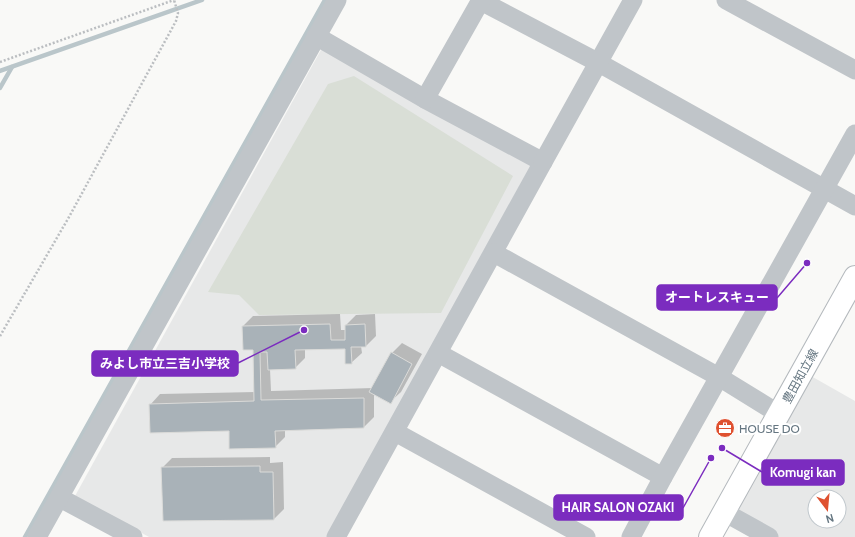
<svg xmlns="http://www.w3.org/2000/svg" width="855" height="537" font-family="Cabin,'Noto Sans JP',sans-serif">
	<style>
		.built { fill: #e7e8e8; fill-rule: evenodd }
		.green { fill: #d9ded6 }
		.shadow { fill: #0003 }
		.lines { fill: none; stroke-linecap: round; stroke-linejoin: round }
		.stream { stroke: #bac6ca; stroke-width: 4.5 }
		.building { fill: #a9b2b8; stroke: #dbdbd9 }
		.major-casing { stroke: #b4b9bd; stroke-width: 24 }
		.path { stroke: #bbbec1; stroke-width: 2.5; stroke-dasharray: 2 2; stroke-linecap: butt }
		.minor { stroke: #c0c5c9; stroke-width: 19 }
		.major { stroke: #fff; stroke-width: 22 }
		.labels { text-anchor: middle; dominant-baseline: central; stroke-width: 4; stroke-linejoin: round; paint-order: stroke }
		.street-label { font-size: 12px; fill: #657681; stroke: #fff }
		.poi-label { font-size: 12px; fill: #657681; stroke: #fff; text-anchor: start }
		.leader { fill: none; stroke: #7b2cbf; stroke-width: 1.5 }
		.callout-dot { fill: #7b2cbf; stroke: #fff; stroke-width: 1.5 }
		.callout { fill: #7b2cbf; stroke: #7b2cbf; stroke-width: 1.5 }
		.callout-label { font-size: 13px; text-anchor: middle; font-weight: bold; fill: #fff }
	</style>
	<rect width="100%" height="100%" fill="#f9f9f7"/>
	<g class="built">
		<polygon points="322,48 532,163 327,537 149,537 75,496"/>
		<path d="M 811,376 L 855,401 L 855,537 L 778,537 L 737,510 ZM 815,497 L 839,497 L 839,521 L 815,521 Z"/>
	</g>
	<polygon class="green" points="354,76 513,176 441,313 259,315 239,295 208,292 328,84"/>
	<g class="shadow">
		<polygon points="340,314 341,330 346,330 346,325 356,315 375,314 376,336 366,346 361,346 362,353 351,363 346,348 305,349 305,358 295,368 270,369 271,391 373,388 392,353 402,343 422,354 401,392 390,402 374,393 374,417 364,427 285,430 285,437 275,447 230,430 150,405 160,394 255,392 254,349 243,326 253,316"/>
		<polygon points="270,457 270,463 283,462 284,509 274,519 162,468 172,458"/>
	</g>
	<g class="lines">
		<g class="stream">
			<polyline points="0,71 202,0"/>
			<polyline points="0,88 12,67"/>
			<polyline points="25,537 325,0"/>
		</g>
	</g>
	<g class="building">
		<polygon points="330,324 331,340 345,340 345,325 365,324 366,347 351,347 352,364 345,364 345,349 295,350 296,369 268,370 267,352 260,352 261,400 364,398 364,428 275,431 276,448 229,449 229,431 150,433 149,404 254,401 253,350 243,350 242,326"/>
		<polygon points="391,352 412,364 391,404 369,392"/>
		<polygon points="260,466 260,472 273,472 274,520 163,521 161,467"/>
	</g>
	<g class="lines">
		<defs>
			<polyline id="major" points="710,537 855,277"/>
		</defs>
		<use href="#major" class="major-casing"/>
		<g class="path">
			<polyline points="0,62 174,0"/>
			<polyline points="0,336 69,217 176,21 178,13 174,0"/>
		</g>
		<g class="minor">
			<polyline points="726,0 855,70"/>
			<polyline points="481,1 599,63 855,206"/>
			<polyline points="316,36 425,99 543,162 336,537"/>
			<polyline points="425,99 481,0"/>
			<polyline points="543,162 633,0"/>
			<polyline points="494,253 719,377 779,414"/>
			<polyline points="438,353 663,477"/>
			<polyline points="395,432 586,537"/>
			<polyline points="60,498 133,537"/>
			<polyline points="724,512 769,537"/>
			<polyline points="37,537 337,0"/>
			<polyline points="631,537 663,477 855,134"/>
		</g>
		<use href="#major" class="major"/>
	</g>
	<defs>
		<symbol id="office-disc" viewBox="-11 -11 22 22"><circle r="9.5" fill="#df5130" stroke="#fff"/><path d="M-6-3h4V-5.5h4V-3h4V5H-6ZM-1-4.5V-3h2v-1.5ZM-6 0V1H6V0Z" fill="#fff"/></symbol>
	</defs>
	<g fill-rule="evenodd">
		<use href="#office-disc" x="714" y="417" width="22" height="22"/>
	</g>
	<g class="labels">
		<g class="street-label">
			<text transform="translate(800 376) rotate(-61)">豊田知立線</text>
		</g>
		<g class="poi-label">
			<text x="739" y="428">HOUSE DO</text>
		</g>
	</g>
	<path class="leader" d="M807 263L777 298M304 330L238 363M722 448L762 472M711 458L683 508"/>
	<g class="callout-dot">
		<circle cx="807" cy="263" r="4"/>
		<circle cx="304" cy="330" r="4"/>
		<circle cx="722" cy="448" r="4"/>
		<circle cx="711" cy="458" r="4"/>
	</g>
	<g class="callout">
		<rect x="657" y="285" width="120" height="25" rx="4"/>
		<rect x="92" y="351" width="146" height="25" rx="4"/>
		<rect x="762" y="460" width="82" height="25" rx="4"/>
		<rect x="554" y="495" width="129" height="25" rx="4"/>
	</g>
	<g class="callout-label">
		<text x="717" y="302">オートレスキュー</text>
		<text x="165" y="368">みよし市立三吉小学校</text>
		<text x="803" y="477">Komugi kan</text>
		<text x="618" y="512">HAIR SALON OZAKI</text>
	</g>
	<g transform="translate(827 509) rotate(164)"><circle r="19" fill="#ffffff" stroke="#c1c8cd"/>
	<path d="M0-3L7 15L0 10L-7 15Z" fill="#df5130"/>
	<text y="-6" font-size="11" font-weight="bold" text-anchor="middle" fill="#657681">N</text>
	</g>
</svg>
